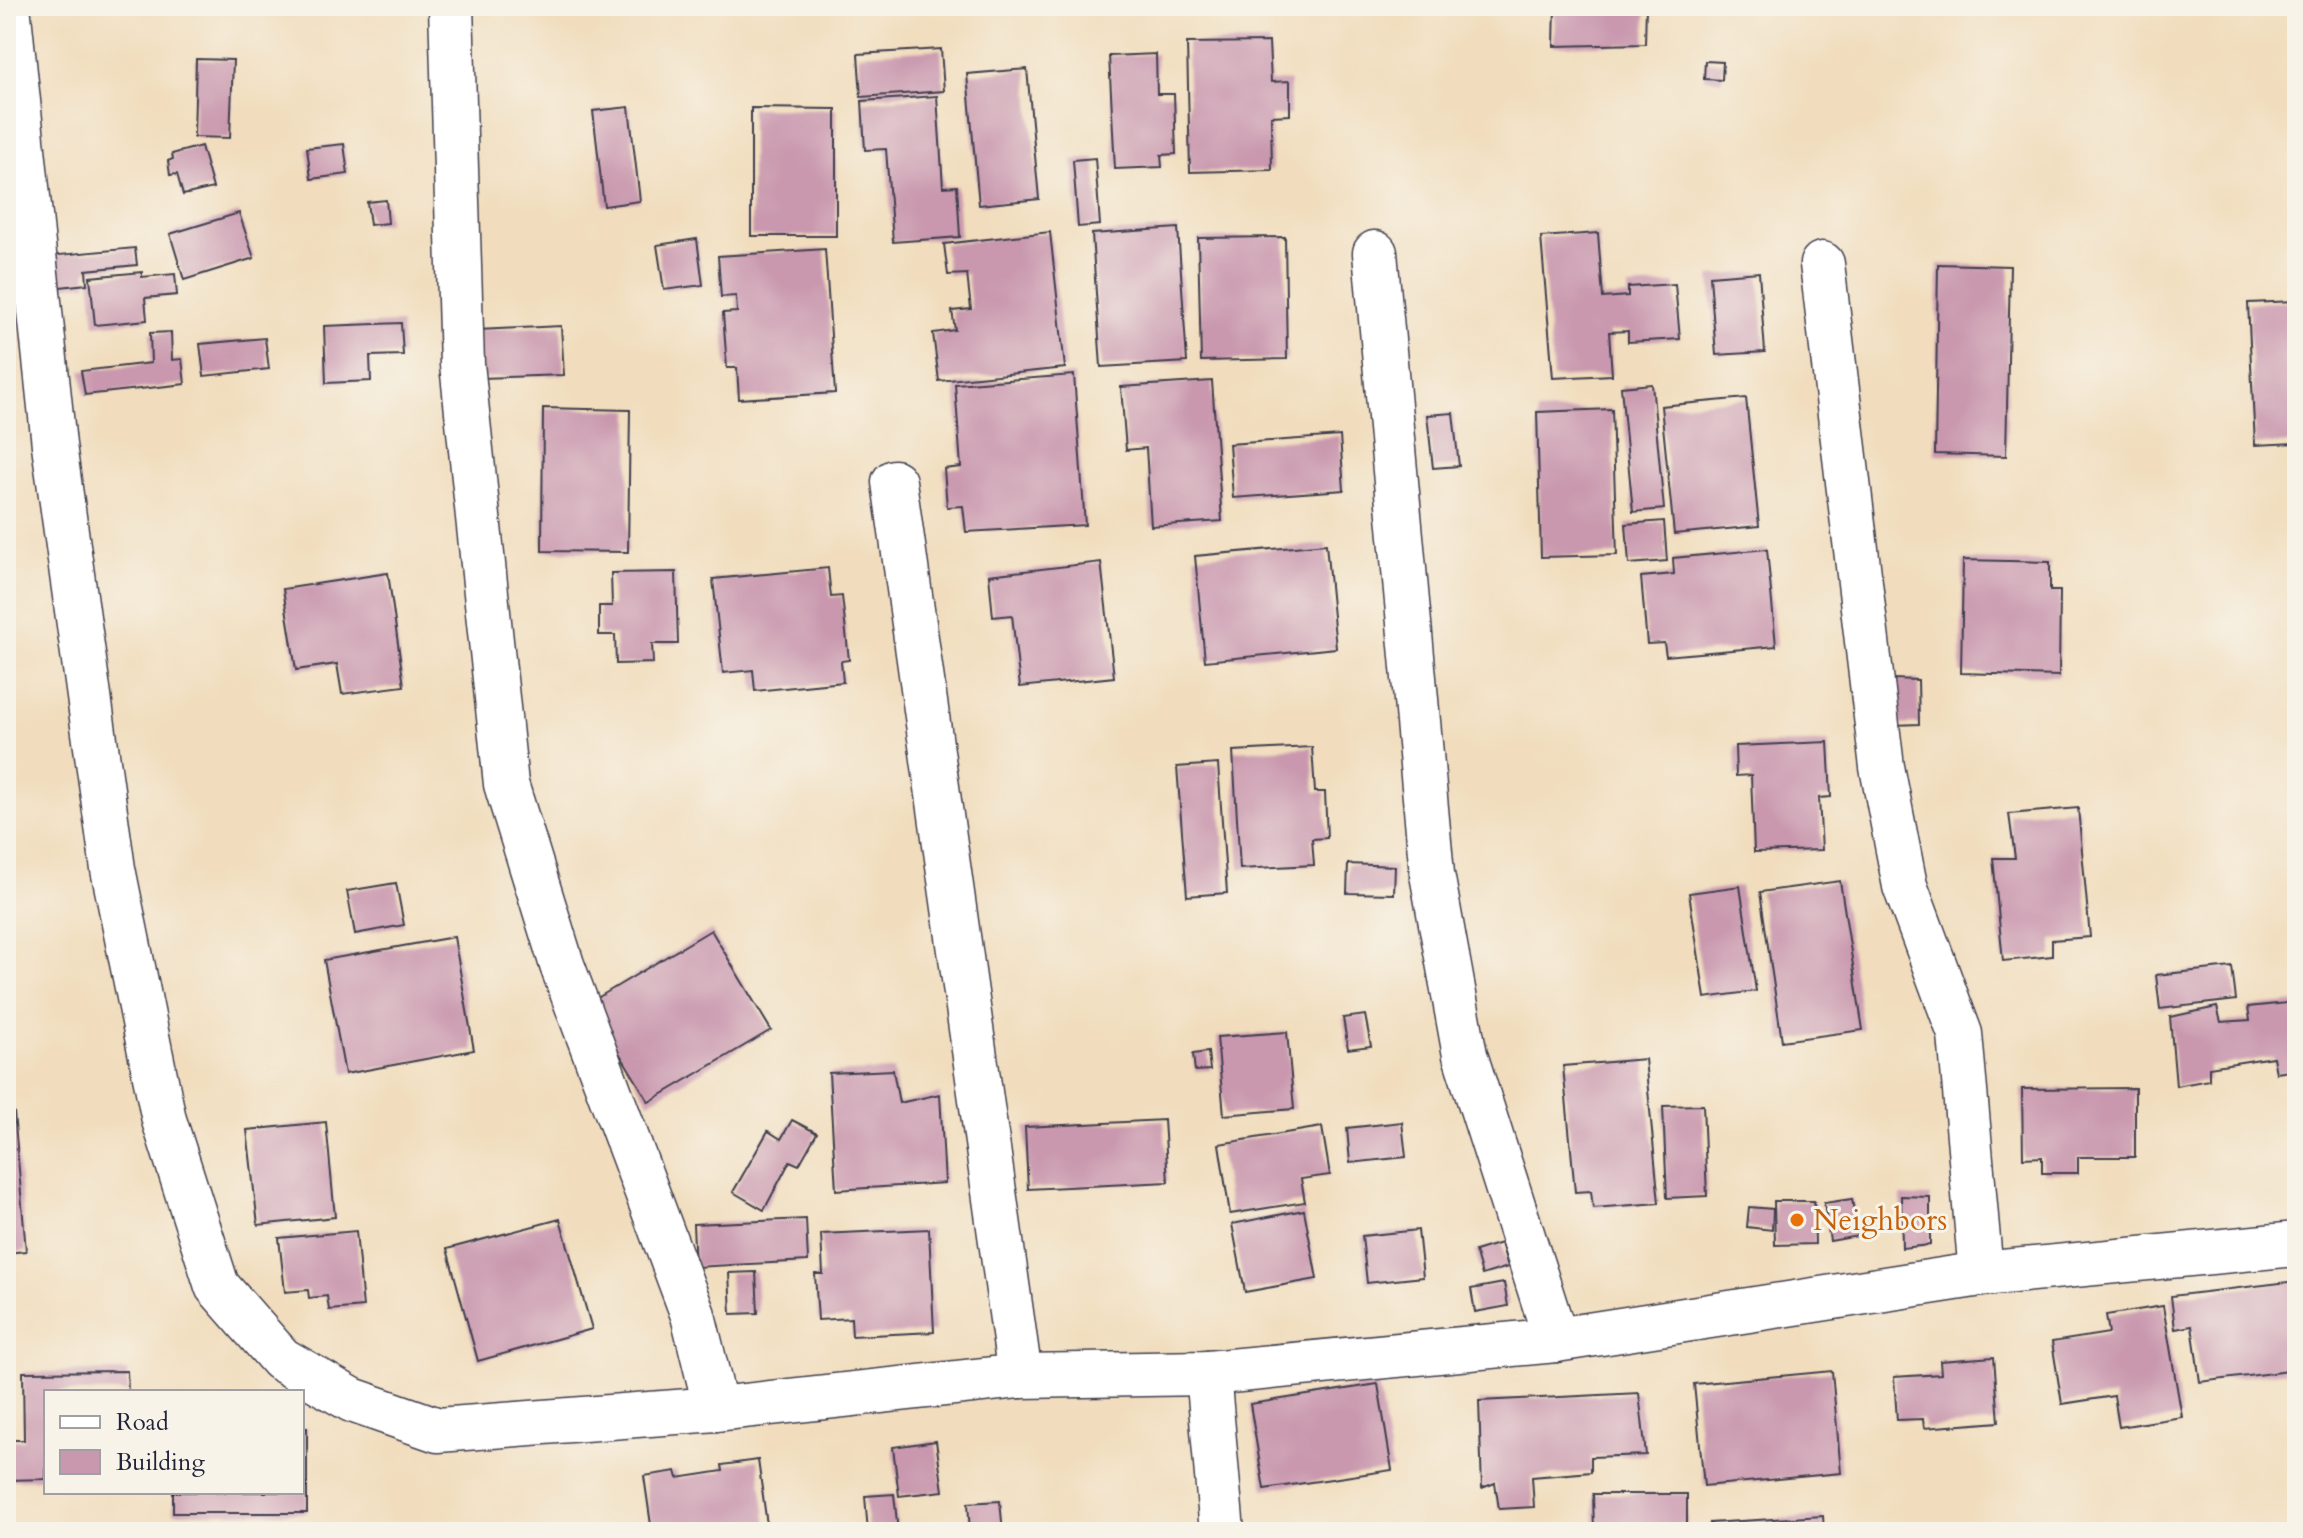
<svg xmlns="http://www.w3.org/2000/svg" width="2303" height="1538" font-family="Cardo,serif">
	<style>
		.building { fill: #c998ae }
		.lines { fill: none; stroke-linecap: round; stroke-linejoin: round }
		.street-casing { stroke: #413e4e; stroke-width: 47 }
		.street { stroke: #fff; stroke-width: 44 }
		.food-dot { fill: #e8710a; stroke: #f7f3e8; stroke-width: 3 }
		.labels { text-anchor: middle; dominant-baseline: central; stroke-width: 6; stroke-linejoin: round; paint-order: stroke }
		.food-label { font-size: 30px; fill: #c56008; stroke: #f7f3e8; text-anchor: start }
	</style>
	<rect width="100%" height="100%" fill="#f7f3e8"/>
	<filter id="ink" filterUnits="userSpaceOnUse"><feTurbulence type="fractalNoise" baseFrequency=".0125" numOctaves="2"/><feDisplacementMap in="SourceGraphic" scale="16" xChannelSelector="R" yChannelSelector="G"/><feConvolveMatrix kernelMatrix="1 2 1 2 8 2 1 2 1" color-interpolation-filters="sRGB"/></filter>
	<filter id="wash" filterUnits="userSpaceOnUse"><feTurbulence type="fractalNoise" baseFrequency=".006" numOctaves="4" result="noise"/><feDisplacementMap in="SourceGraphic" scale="32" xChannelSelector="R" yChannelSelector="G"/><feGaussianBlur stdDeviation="1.8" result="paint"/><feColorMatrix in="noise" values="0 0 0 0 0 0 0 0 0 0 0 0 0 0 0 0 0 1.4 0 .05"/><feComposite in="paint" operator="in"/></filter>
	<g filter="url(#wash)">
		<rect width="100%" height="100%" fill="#f1ddbd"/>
		<g id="blocks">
			<g class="building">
				<polygon points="1555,6 1646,6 1645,44 1554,46"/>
				<polygon points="1269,42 1271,82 1290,81 1290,115 1271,116 1272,170 1190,172 1187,43"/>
				<polygon points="941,49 944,91 861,97 858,54"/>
				<polygon points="1156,54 1157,94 1174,94 1176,154 1161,155 1162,167 1115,169 1109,56"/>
				<polygon points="196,59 233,60 230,138 194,137"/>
				<polygon points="1705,61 1723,62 1722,80 1704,79"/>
				<polygon points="1027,69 1039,199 979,205 967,74"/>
				<polygon points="937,96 943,187 957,186 960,237 893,242 886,149 865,150 862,101"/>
				<polygon points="629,107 640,201 604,206 593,111"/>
				<polygon points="751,108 836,109 836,236 751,236"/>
				<polygon points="344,144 348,174 311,179 307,148"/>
				<polygon points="201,146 213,188 183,195 177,174 170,175 168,161 173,159 172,154"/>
				<polygon points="1095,158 1100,225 1078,227 1073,160"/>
				<polygon points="386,200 388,223 370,225 367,202"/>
				<polygon points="239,213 254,258 184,280 170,234"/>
				<polygon points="1178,228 1187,362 1101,367 1092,234"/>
				<polygon points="1050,232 1065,368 939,381 933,333 955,330 952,311 971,309 967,274 948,275 944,244"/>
				<polygon points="1598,233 1603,298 1628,296 1628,287 1675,284 1680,339 1628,342 1628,331 1609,332 1612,375 1553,378 1541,237"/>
				<polygon points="1285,237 1287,359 1201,361 1198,238"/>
				<polygon points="697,239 703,285 664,290 657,245"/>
				<polygon points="135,248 137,265 86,270 87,284 51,288 37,257"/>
				<polygon points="825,249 835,393 739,399 737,368 727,368 723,313 737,312 736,296 721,297 718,256"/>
				<polygon points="1938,264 2010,266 2006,456 1935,454"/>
				<polygon points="142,272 142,277 175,274 177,295 145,298 147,320 95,325 90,277"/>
				<polygon points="1759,272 1765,352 1716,355 1710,276"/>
				<polygon points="2297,301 2297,443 2255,445 2248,303"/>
				<polygon points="401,323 403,355 370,356 371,381 326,383 324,326"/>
				<polygon points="561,326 564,375 481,378 478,330"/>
				<polygon points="171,332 172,360 182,359 185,384 85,395 81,371 151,363 150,333"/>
				<polygon points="265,338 269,369 204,376 200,344"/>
				<polygon points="1074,375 1085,525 966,532 963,506 947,507 944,469 961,467 955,384"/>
				<polygon points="1212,381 1222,521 1151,526 1146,448 1126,450 1121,387"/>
				<polygon points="1652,384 1664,509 1633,512 1621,387"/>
				<polygon points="1746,398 1759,526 1674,534 1661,406"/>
				<polygon points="543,408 630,410 628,552 542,551"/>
				<polygon points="1612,409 1617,555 1541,557 1537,412"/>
				<polygon points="1453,413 1459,466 1433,468 1427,415"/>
				<polygon points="1340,436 1344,490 1233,498 1229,444"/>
				<polygon points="1664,521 1667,561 1629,564 1626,524"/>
				<polygon points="1326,544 1336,648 1205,661 1195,556"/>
				<polygon points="1767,549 1776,646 1666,656 1664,643 1647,644 1641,577 1674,574 1673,558"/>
				<polygon points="1963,560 2050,562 2050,591 2060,591 2059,676 1961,673"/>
				<polygon points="1101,562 1114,677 1020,687 1012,615 993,617 989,575"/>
				<polygon points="828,568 831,597 842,596 849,660 841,661 843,682 755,691 753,670 723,673 713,579"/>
				<polygon points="676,572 678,644 652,644 653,663 616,664 615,635 599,635 599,606 612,606 611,573"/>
				<polygon points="388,573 404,686 342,694 337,664 296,670 283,589"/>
				<polygon points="1892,679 1918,680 1919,724 1893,725"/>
				<polygon points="1828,742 1831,797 1819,798 1822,850 1754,852 1751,775 1736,776 1735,746"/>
				<polygon points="1312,747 1315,792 1325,792 1327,838 1312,839 1314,865 1240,869 1233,751"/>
				<polygon points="1218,764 1227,893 1187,896 1177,767"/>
				<polygon points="2078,808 2090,937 2052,940 2052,956 2003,961 1993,858 2015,858 2009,814"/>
				<polygon points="1348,864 1395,866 1394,894 1347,893"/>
				<polygon points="1840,881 1863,1030 1782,1041 1760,892"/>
				<polygon points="396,883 404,925 355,934 347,891"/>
				<polygon points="1740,886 1756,991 1705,998 1689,893"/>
				<polygon points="711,930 771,1030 649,1102 589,1003"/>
				<polygon points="454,937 474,1050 345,1074 324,960"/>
				<polygon points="2232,967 2236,1000 2160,1009 2156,975"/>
				<polygon points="2297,1002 2297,1070 2276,1073 2273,1057 2209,1067 2209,1080 2176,1086 2170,1017 2217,1007 2221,1022 2250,1020 2248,1007"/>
				<polygon points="1365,1015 1371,1046 1348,1049 1343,1018"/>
				<polygon points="1287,1032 1294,1109 1224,1115 1217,1037"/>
				<polygon points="1208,1052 1210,1070 1195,1071 1193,1054"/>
				<polygon points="1645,1059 1659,1203 1593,1208 1591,1191 1575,1192 1563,1066"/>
				<polygon points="893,1070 899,1103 940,1094 945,1183 836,1190 829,1073"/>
				<polygon points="2135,1088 2135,1157 2078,1157 2078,1173 2042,1173 2042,1157 2023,1158 2022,1089"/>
				<polygon points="1703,1105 1707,1196 1667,1198 1663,1106"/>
				<polygon points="6,1112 14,1112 26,1251 6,1253"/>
				<polygon points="792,1120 817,1133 799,1165 790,1161 764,1210 733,1192 768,1131 781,1139"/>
				<polygon points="1164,1120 1168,1182 1028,1189 1025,1127"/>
				<polygon points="326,1122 335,1217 258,1225 247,1130"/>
				<polygon points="1402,1122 1406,1157 1350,1163 1347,1128"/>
				<polygon points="1322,1127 1330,1175 1301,1179 1305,1202 1230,1214 1219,1144"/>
				<polygon points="1901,1196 1930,1197 1930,1245 1902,1248"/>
				<polygon points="1852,1199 1858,1236 1830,1241 1824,1203"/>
				<polygon points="1774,1201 1814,1201 1815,1244 1775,1245"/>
				<polygon points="1749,1207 1773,1209 1772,1230 1747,1227"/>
				<polygon points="1304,1210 1317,1279 1245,1292 1232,1224"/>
				<polygon points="560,1219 592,1329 478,1361 447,1249"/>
				<polygon points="806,1219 808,1261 695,1267 693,1224"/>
				<polygon points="929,1229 934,1332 852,1336 851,1318 818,1320 815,1274 823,1274 821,1234"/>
				<polygon points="1418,1230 1423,1277 1367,1283 1362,1236"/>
				<polygon points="356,1231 363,1307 329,1310 327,1296 309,1298 308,1290 285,1292 279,1238"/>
				<polygon points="1501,1243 1508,1267 1482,1275 1475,1251"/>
				<polygon points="756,1272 758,1313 731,1314 729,1273"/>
				<polygon points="2297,1281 2297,1370 2200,1382 2192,1326 2175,1329 2171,1296"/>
				<polygon points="1504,1283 1508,1306 1475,1312 1471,1289"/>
				<polygon points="2163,1306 2182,1417 2119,1427 2114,1396 2062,1404 2052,1342 2109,1333 2106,1315"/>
				<polygon points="1994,1357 1999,1422 1924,1428 1923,1419 1897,1420 1894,1377 1941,1374 1940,1361"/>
				<polygon points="6,1370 12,1371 8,1430 6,1430"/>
				<polygon points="127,1371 128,1392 46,1392 46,1479 7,1480 6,1440 24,1440 23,1372"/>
				<polygon points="1832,1371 1841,1473 1704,1486 1694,1384"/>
				<polygon points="1378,1384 1392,1470 1264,1489 1250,1404"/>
				<polygon points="1639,1393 1646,1455 1591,1457 1591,1472 1532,1477 1534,1507 1499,1509 1495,1483 1482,1488 1479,1401"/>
				<polygon points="302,1428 307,1428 307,1513 173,1513 173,1492 302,1492"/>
				<polygon points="936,1441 943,1491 899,1496 893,1447"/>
				<polygon points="758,1460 768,1532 652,1532 644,1476 676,1471 678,1478 723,1471 722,1465"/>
				<polygon points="894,1494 898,1532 868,1532 865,1496"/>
				<polygon points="1593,1494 1687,1494 1687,1532 1594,1532"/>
				<polygon points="1000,1501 1003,1532 970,1532 968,1503"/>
				<polygon points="1823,1516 1824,1532 1711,1532 1710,1523"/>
			</g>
		</g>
	</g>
	<g filter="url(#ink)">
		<use href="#blocks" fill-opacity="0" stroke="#413e4e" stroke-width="2"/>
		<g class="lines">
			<defs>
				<g id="street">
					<polyline points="8,6 54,445 113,869 164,1120 217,1286 281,1359 352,1400 438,1430 716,1409 1020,1376 1208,1373 1556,1340 1981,1274 2297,1244"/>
					<polyline points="451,6 462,364 506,784 562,965 693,1315 716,1409"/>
					<polyline points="1375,253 1432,874 1465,1055 1556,1340"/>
					<polyline points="1822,264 1882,767 1905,886 1960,1034 1981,1274"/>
					<polyline points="894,482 1020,1376"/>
					<polyline points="1208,1373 1222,1532"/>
				</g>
			</defs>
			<use href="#street" class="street-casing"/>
			<use href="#street" class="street"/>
		</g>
	</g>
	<circle class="food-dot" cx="1797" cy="1220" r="8"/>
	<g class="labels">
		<g class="food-label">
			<text x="1813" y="1220">Neighbors</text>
		</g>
	</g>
	<rect width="2303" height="1538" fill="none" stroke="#f7f3e8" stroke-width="32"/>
	<rect x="44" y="1390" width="260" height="104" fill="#f7f3e8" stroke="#a29fa3" stroke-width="2"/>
	<rect x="60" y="1416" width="40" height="12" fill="#ffffff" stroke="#a29fa3" stroke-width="2"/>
	<text x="116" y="1430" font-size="24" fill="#22223b">Road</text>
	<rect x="60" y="1450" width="40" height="24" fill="#c998ae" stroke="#a29fa3" stroke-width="2"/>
	<text x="116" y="1470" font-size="24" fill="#22223b">Building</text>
</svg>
